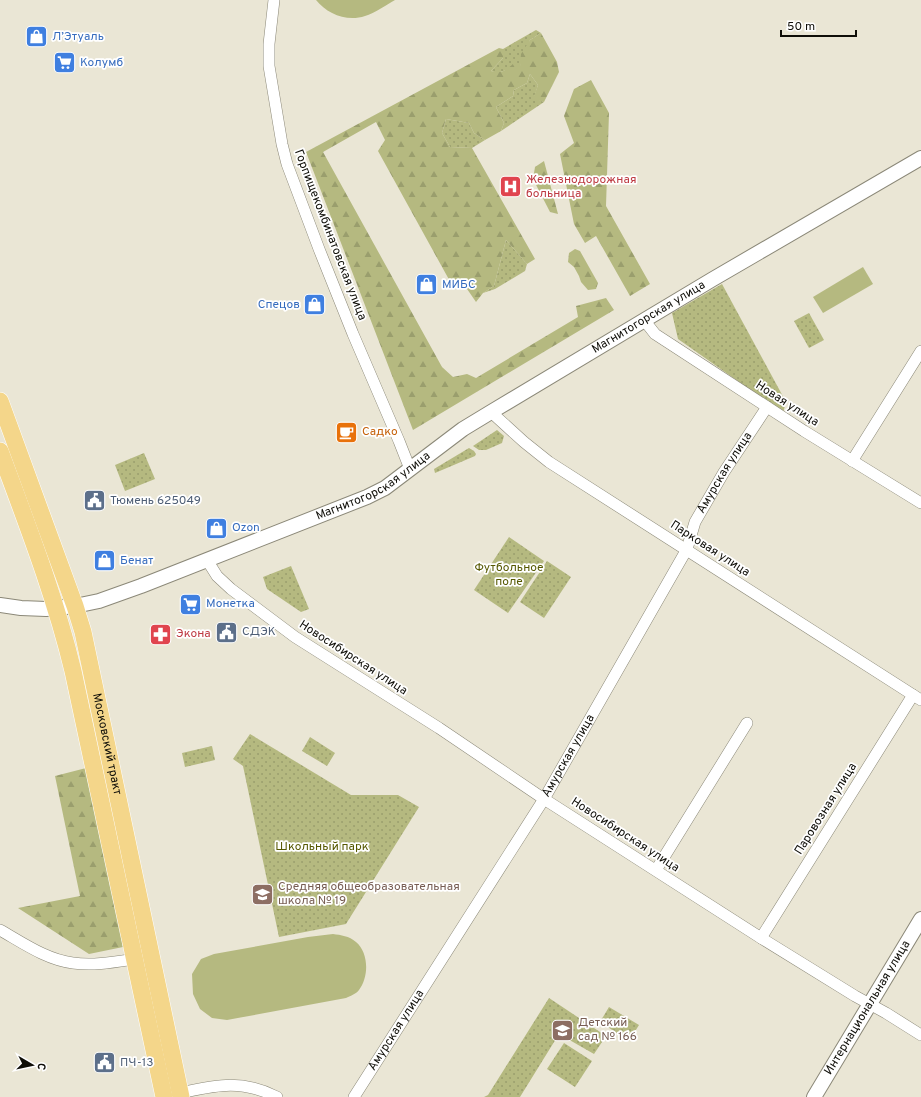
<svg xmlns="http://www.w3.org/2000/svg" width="921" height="1097" font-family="Overpass,sans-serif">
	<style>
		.green { fill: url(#green-dots) }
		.forest { fill: url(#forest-firs) }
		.pitch { fill: #b5b980 }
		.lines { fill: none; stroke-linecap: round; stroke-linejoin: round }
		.minor-casing { stroke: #8b8878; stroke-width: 12 }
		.tertiary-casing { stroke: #8b8878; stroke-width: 16 }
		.primary-casing { stroke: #fff; stroke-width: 18 }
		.minor { stroke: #fff; stroke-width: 11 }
		.tertiary { stroke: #fff; stroke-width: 14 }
		.primary { stroke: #f4d68a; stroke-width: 17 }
		.labels { text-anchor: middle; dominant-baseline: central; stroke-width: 3.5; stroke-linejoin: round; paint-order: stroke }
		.shop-label { font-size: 12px; fill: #366cbe; stroke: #fff; text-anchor: start }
		.health-label { font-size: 12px; fill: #be3a42; stroke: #fff; text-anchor: start }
		.street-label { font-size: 12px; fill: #0f0e08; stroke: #fff }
		.food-label { font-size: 12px; fill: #c56008; stroke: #fff; text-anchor: start }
		.service-label { font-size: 12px; fill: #4e5e75; stroke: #fff; text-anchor: start }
		.park-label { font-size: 12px; fill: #565800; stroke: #fff }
		.education-label { font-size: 12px; fill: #785e54; stroke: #fff; text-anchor: start }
	</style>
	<defs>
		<pattern id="green-dots" width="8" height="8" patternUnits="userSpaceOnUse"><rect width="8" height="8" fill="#b5b980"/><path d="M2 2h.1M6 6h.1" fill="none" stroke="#9a9e6d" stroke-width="1.8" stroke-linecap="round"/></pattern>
		<pattern id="forest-firs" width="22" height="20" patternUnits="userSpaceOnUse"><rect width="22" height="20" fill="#b5b980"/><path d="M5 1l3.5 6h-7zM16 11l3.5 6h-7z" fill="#9a9e6d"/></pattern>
	</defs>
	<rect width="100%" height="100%" fill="#eae6d5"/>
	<g class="green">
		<polygon points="536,30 541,33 530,40 520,66 497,73 491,71 503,58 503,49"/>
		<polygon points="530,74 538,85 534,98 544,102 501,131 504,123 496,107 513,96 514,90 527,83"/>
		<polygon points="446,119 469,123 474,133 485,140 472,148 450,147 442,133"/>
		<polygon points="506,240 527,264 525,271 495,289 483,293 494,286"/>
		<polygon points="722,284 786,402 783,413 678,339 672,313"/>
		<polygon points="809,313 824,340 809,348 794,321"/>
		<polygon points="497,430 504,436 502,443 486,450 479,450 473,446"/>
		<polygon points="469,448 474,451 476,454 475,456 435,473 434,469"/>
		<polygon points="144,453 155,479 125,491 115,465"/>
		<polygon points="509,537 544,561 508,613 474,590"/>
		<polygon points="547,561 571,577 544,618 520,602"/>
		<polygon points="291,566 309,609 301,612 267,589 263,577"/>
		<polygon points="250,734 351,795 398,795 419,807 346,924 279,937 243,766 233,759"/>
		<polygon points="310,737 335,753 327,766 302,751"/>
		<polygon points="212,746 215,760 185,767 182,753"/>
		<polygon points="549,998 606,1036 594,1054 559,1034 520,1097 484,1097 488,1095"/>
		<polygon points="609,1007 639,1025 629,1041 600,1022"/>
		<polygon points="564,1043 592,1061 575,1087 547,1069"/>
	</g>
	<g class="forest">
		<path d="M 541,33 L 557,62 L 559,72 L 544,102 L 533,99 L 538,85 L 530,74 L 527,83 L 514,90 L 513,96 L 496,107 L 504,123 L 501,131 L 485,140 L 474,133 L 469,123 L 446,119 L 442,133 L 450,147 L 472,148 L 535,259 L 527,264 L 506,240 L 494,286 L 483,293 L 476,302 L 465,286 L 452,285 L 378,151 L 385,140 L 376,122 L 323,152 L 442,367 L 453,377 L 467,374 L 476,378 L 578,317 L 576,306 L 606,298 L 614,310 L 413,430 L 306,152 L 499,48 L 503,49 L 503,58 L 491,71 C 501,74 507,70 514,63 L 520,66 L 521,54 L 530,40 Z"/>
		<polygon points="591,80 609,113 606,206 650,284 630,296 596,236 585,243 574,224 560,154 574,143 564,116 574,89"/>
		<polygon points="544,161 558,214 550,212 533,179 535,167"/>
		<polygon points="575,249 580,251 598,283 596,289 588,290 581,282 579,276 574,267 568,262 569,253"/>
		<polygon points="90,767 123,947 89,954 18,908 80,896 55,776"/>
	</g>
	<g class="pitch">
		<path d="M 316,0 L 395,0 C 386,5 375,13 365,16 C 347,22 327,14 316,0 Z"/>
		<polygon points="863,267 873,284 823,313 813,297"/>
		<path d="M 333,934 C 341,935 349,936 356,942 C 369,953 369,977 359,990 C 356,994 350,996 346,998 L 227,1020 L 212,1018 L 200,1009 L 193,994 L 192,974 L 201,959 L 214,954 L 308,937 Z"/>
	</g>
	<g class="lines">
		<defs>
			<g id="minor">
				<polyline points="274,0 269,44 269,66 282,144 287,164 319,249 353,334 399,441 410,469"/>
				<polyline points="644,320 655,334 804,431 921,503"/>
				<polyline points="491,412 524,442 549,462 921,700"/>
				<polyline points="852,461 921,351"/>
				<polyline points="207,560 217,576 231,589 295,637 439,728 544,799 761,938 855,996 886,1013 921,1035"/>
				<polyline points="656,870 747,723"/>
				<path d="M 0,930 C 23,943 47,960 73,963 C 93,966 115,962 135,959"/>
				<polyline points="761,938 913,695"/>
				<path d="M 180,1093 C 217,1085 241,1079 277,1097"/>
				<path id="s1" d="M 354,1097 L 544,799 L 687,549 L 695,522 L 724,472 L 767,407"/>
			</g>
			<g id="tertiary">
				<path id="s2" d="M 0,605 L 21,608 L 46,609 L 75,606 L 99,601 L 141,586 L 367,497 L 385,488 L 463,429 L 491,412 L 713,279 L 921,158"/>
				<path id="s3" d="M 814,1097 L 921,919"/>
			</g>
			<g id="primary">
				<path id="s4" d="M 0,401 L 75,606 L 83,632 L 181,1097"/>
				<path d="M 0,451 C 27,524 55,596 73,671 L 164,1097"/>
			</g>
		</defs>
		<use href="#minor" class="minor-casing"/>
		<use href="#tertiary" class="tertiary-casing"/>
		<use href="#primary" class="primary-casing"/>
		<use href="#minor" class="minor"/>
		<use href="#tertiary" class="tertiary"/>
		<use href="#primary" class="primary"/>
	</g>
	<defs>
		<symbol id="shop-square" viewBox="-11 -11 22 22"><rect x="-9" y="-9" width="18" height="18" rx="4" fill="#3f7fe0" stroke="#fff"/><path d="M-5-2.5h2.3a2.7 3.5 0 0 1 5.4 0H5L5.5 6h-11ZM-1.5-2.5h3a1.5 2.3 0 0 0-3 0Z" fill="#fff"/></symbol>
		<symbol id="supermarket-square" viewBox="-11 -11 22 22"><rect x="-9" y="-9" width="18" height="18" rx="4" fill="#3f7fe0" stroke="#fff"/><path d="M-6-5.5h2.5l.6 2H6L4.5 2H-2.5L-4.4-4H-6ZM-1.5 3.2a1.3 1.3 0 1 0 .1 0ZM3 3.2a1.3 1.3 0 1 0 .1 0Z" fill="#fff"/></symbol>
		<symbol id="hospital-square" viewBox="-11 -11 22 22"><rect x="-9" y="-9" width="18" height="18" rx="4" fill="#e0444e" stroke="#fff"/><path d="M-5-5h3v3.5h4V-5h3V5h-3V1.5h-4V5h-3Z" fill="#fff"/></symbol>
		<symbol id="cafe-square" viewBox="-11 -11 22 22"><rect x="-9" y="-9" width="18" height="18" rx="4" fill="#e8710a" stroke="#fff"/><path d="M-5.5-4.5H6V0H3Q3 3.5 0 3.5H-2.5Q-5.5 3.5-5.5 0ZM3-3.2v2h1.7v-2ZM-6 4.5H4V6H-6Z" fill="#fff"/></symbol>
		<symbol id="civic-square" viewBox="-11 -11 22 22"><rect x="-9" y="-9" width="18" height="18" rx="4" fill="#5c6f8a" stroke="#fff"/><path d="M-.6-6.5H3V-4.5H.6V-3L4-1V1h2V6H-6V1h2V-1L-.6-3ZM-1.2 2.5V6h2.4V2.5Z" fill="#fff"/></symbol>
		<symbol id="pharmacy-square" viewBox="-11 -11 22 22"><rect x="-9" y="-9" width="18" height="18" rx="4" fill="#e0444e" stroke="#fff"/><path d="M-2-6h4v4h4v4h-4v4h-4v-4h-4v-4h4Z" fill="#fff"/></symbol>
		<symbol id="school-square" viewBox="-11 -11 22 22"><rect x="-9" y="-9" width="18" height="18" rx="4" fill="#8d6e63" stroke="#fff"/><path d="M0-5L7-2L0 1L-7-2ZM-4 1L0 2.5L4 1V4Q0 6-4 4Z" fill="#fff"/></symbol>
	</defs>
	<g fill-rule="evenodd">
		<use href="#shop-square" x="24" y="24" width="25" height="25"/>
		<use href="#supermarket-square" x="52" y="50" width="25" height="25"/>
		<use href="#hospital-square" x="498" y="174" width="25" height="25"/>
		<use href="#shop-square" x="414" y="272" width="25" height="25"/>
		<use href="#shop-square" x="302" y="292" width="25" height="25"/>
		<use href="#cafe-square" x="334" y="420" width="25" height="25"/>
		<use href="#civic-square" x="82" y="488" width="25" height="25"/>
		<use href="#shop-square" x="204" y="516" width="25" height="25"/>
		<use href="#shop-square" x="92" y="548" width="25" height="25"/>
		<use href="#supermarket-square" x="178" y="592" width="25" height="25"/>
		<use href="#civic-square" x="214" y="620" width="25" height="25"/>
		<use href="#pharmacy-square" x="148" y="622" width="25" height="25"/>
		<use href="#school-square" x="250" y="882" width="25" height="25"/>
		<use href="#school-square" x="550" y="1018" width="25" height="25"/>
		<use href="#civic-square" x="92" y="1050" width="25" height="25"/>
	</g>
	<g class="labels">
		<g class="shop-label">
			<text x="52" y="37">Л’Этуаль</text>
			<text x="80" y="63">Колумб</text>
			<text x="442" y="285">МИБС</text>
			<text x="300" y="305" text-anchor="end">Спецов</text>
			<text x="232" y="528">Ozon</text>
			<text x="120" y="561">Бенат</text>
			<text x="206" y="604">Монетка</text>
		</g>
		<g class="health-label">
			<text x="526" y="180">Железнодорожная<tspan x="526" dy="14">больница</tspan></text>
			<text x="176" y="634">Экона</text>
		</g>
		<g class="street-label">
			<text transform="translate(330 235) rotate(69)">Горпищекомбинатовская улица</text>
			<text stroke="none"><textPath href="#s2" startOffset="722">Магнитогорская улица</textPath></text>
			<text transform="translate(787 404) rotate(33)">Новая улица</text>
			<text stroke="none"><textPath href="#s1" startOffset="727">Амурская улица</textPath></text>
			<text stroke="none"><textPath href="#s2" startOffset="398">Магнитогорская улица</textPath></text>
			<text transform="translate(710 549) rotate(33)">Парковая улица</text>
			<text transform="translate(353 658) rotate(33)">Новосибирская улица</text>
			<text stroke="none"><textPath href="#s4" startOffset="360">Московский тракт</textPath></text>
			<text stroke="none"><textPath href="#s1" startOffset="403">Амурская улица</textPath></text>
			<text transform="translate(826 809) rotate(-58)">Паровозная улица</text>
			<text transform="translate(625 835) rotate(33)">Новосибирская улица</text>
			<text stroke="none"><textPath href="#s3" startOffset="104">Интернациональная улица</textPath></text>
			<text stroke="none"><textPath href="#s1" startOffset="79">Амурская улица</textPath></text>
		</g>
		<g class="food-label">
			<text x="362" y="432">Садко</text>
		</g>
		<g class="service-label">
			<text x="110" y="501">Тюмень 625049</text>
			<text x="242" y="632">СДЭК</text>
			<text x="120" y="1063">ПЧ-13</text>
		</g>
		<g class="park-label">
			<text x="509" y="568">Футбольное<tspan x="509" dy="14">поле</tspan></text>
			<text x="322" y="847">Школьный парк</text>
		</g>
		<g class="education-label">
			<text x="278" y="887">Средняя общеобразовательная<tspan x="278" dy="14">школа № 19</tspan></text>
			<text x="578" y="1023">Детский<tspan x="578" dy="14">сад № 166</tspan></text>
		</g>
	</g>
	<g transform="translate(32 1065) rotate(99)" stroke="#ffffff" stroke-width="3" paint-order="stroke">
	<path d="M0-3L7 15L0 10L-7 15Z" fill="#0f0e08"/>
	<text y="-6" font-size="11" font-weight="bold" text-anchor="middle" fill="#0f0e08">С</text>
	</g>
	<path d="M781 30v6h75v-6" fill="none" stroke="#0f0e08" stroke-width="2"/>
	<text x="787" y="30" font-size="12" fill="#0f0e08" stroke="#ffffff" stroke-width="3" paint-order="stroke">50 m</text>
</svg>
